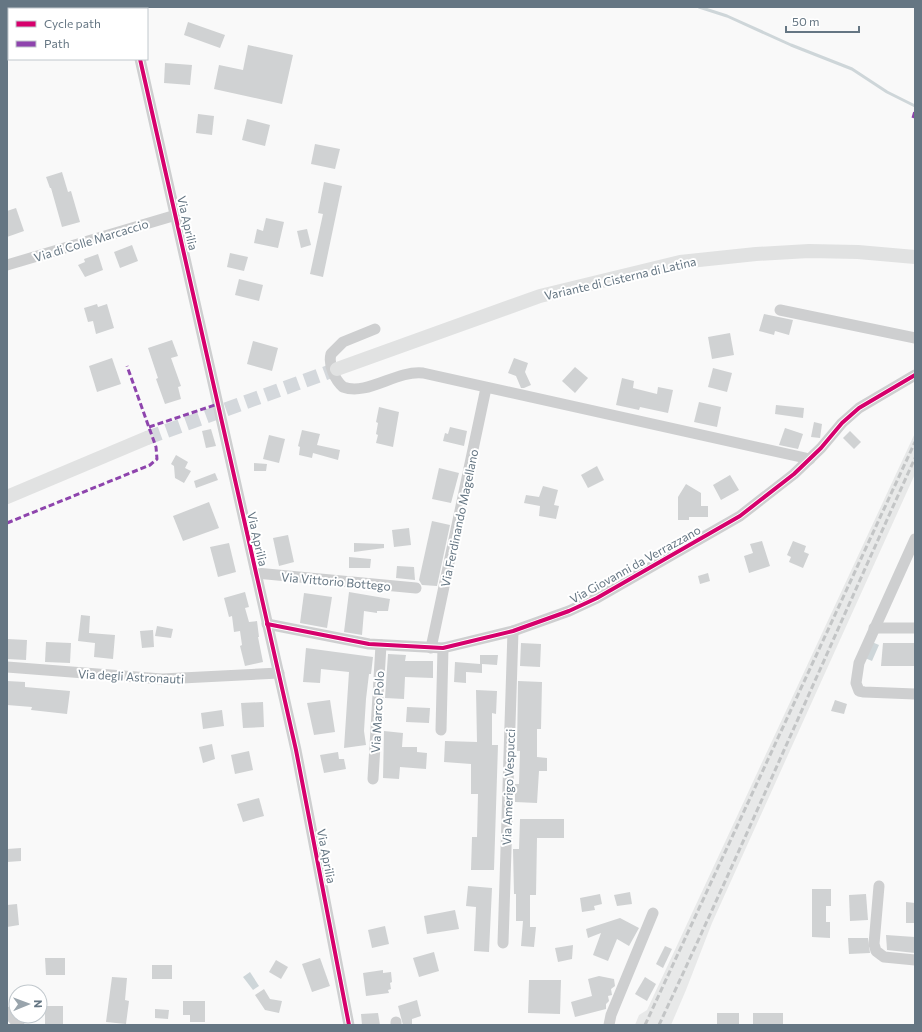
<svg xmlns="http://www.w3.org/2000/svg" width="922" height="1032" font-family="Commissioner,sans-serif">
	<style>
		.built { fill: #e8e9e9 }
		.water { fill: #ced6d9 }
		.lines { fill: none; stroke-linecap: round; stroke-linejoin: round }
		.stream { stroke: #ced6d9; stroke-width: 3 }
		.building { fill: #d0d2d3 }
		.major-tunnel { stroke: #d4d8dc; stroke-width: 14; stroke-dasharray: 14 7; stroke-linecap: butt }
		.minor { stroke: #cecfd0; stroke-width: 11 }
		.major { stroke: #e1e2e2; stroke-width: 14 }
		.rail { stroke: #c3c5c6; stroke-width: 3; stroke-dasharray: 6 3; stroke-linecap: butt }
		.quiet { stroke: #8e44ad; stroke-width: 3; stroke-dasharray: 6 3; stroke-linecap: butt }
		.cycleway-casing { stroke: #fff; stroke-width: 6 }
		.cycleway { stroke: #d6006c; stroke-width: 4 }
		.labels { text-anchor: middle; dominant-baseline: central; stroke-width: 4; stroke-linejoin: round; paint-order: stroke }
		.street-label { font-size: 12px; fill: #657683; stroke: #fff }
	</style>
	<rect width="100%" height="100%" fill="#f9f9f9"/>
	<polygon class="built" points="915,433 915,474 712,923 686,990 671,1025 635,1025 639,1015 647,1010"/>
	<g class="water">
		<polygon points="872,642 879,645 872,661 865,658"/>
		<polygon points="250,972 259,986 253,990 243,977"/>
	</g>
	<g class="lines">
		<polyline class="stream" points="699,7 727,16 791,45 852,69 887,92 915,106"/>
	</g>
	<g class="building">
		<polygon points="188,22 225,35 220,48 184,35"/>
		<polygon points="248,45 293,55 282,104 214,89 219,65 243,70"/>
		<polygon points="165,63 192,65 190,85 164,83"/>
		<polygon points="198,114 214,116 212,135 196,133"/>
		<polygon points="247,119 270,125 265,146 242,140"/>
		<polygon points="315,144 340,149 335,169 311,164"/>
		<polygon points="62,172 68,192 71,191 80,222 62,227 51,188 50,188 46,177"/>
		<polygon points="324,182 342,186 323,277 310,274 323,214 318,213"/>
		<polygon points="16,208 24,231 7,237 7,211"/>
		<polygon points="266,218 284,222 278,248 254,243 257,229 263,231"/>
		<polygon points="307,229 311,245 301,248 297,231"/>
		<polygon points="132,245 138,261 120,268 114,252"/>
		<polygon points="230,253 248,257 244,271 227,267"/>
		<polygon points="98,254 103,270 85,277 78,265 85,262 84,259"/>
		<polygon points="239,279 263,285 259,301 235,295"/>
		<polygon points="97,304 98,307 107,304 114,328 96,334 93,321 88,322 84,308"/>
		<polygon points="764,314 793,320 789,335 775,331 774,335 759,331"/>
		<polygon points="730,333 734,355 712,359 708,337"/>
		<polygon points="172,340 178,356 171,358 181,386 178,387 181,399 165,404 156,379 158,378 148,348"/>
		<polygon points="253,341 278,348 272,371 247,364"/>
		<polygon points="112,358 121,384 97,392 89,366"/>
		<polygon points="514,358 528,363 525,372 531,385 524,388 521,388 516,376 508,373"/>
		<polygon points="575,367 588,378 575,393 562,381"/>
		<polygon points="713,368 732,373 727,392 708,387"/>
		<polygon points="622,378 634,381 633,388 657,394 658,387 673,390 668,413 640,407 639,410 616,405"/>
		<polygon points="699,402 721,407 717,427 694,422"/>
		<polygon points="776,405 804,408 803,418 775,414"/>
		<polygon points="379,407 399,412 393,447 376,443 378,435 376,434 378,423 376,422"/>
		<polygon points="814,422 822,424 820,438 811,437"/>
		<polygon points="450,427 467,431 464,446 443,441 445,433 448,434"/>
		<polygon points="785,428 803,434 798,449 779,445"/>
		<polygon points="211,429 216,446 206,448 202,431"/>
		<polygon points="302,430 320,434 317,445 340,450 338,460 313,453 312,458 299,455 300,447 298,446"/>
		<polygon points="850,431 861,442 854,449 843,438"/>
		<polygon points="269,435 285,439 279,463 263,459"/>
		<polygon points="176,455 188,462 185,468 191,471 184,483 175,478 174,466 171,464"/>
		<polygon points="254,463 267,464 266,471 254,471"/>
		<polygon points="597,466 604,480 588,488 581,475"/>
		<polygon points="439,468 459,473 451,503 432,499"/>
		<polygon points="215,473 218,480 196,488 194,481"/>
		<polygon points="730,475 739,490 721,500 713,485"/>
		<polygon points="686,484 701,493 701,506 708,506 708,517 689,517 689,520 678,520 678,497"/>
		<polygon points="543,486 558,490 554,505 559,506 556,519 539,516 540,506 524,503 526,495 539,497"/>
		<polygon points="209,502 219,528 183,541 173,516"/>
		<polygon points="432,521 450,525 437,586 422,585 419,580"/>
		<polygon points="409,528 411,545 394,547 392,530"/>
		<polygon points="288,535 294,562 279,566 273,538"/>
		<polygon points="762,541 770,566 749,573 744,556 753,553 750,544"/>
		<polygon points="793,541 806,546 804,552 809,554 803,568 789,562 791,557 787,555"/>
		<polygon points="229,543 236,572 218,577 210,547"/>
		<polygon points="354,543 384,544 384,548 354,552"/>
		<polygon points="349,557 371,559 370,568 349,568"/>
		<polygon points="397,566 414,567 415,580 396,578"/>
		<polygon points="708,573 710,581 700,584 698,576"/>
		<polygon points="245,592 249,607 245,608 249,622 257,621 259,637 258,637 263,662 245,666 240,646 242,645 240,631 234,632 232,616 229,617 224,598"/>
		<polygon points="349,592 390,599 388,611 377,611 377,613 364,611 362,635 344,632"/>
		<polygon points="304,593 332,597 327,628 300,623"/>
		<polygon points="81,615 90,616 89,633 115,635 113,659 94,657 95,643 78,641"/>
		<polygon points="157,626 173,629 171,638 155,636"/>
		<polygon points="153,630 154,647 142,648 140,631"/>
		<polygon points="7,639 27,640 26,660 7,659"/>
		<polygon points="46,642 71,643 70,663 45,662"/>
		<polygon points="521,643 541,644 540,667 520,666"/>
		<polygon points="883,643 915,643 915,666 881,666"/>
		<polygon points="306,648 373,657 371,674 369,674 366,699 364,731 366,745 344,748 349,672 321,669 320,683 303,682"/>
		<polygon points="388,654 406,655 405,661 433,661 433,678 405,677 404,699 385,698"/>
		<polygon points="480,655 498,655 497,665 482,664 482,673 466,672 466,683 454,682 455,662 480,664"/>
		<polygon points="7,681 25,682 25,687 70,691 67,714 31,710 32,707 7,705"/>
		<polygon points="518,681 542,682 541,729 537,729 537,757 547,758 547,771 539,771 537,803 515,802 515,784 519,784 520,751 517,751"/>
		<polygon points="476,690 497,691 496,714 492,713 492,745 498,745 494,870 471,870 472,837 477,837 478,794 471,794 471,764 444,762 445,741 477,742"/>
		<polygon points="330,700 335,732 314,735 307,703"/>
		<polygon points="835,700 847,704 844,714 831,711"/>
		<polygon points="263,702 264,727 243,728 241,703"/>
		<polygon points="407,707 430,708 429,723 406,722"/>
		<polygon points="222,710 224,726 203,729 201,713"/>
		<polygon points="384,731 403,733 402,747 417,747 417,752 427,753 426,769 400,767 399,779 383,778"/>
		<polygon points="212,744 215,759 203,763 199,747"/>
		<polygon points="249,751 253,770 235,774 231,755"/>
		<polygon points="338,752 339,759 344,759 346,769 324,773 320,755"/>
		<polygon points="259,798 264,816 243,822 237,804"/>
		<polygon points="520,819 564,819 564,838 537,838 536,895 530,895 530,927 536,927 534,947 521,946 523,921 516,921 516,894 514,894 513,849 519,849"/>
		<polygon points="21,848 21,861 7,862 7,849"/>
		<polygon points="468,886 492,888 489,952 474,951 476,907 466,906"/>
		<polygon points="812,889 831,889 831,906 826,906 826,922 830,922 830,938 812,937"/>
		<polygon points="630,892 632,904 617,906 614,895"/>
		<polygon points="600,894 602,904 594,906 595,910 582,912 580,898"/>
		<polygon points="866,894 868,920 850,921 849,895"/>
		<polygon points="906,902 915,903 915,923 906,923"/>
		<polygon points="17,904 19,925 7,927 7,905"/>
		<polygon points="455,910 459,929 427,934 424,916"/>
		<polygon points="620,918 639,928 629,946 617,939 608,961 593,955 601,933 588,938 586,929"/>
		<polygon points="385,926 389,944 372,948 368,930"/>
		<polygon points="886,935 915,937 915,953 887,950"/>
		<polygon points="848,938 868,938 870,953 849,954"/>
		<polygon points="573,945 572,959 558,962 555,948"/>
		<polygon points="665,946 672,949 663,968 656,964"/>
		<polygon points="434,952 439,971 419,977 413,958"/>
		<polygon points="45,958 65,958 65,975 46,975"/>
		<polygon points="320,958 330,986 312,992 302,964"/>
		<polygon points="276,960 288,967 281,979 269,972"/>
		<rect x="152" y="965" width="20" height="14"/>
		<polygon points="383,970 383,973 391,972 392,982 390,983 391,989 388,990 389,993 366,996 363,973"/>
		<polygon points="599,976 614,979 615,986 611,989 612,995 608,996 609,1001 606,1004 606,1009 575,1017 571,1002 592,996 588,979"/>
		<polygon points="112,977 127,978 125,1000 129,1001 126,1024 106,1022"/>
		<polygon points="645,977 656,984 647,1001 635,994"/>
		<polygon points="529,980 561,980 560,1014 528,1013"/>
		<polygon points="264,989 270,999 282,1001 279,1013 265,1010 255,995"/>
		<polygon points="417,1000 421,1016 412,1019 412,1025 403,1025 398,1006"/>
		<polygon points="183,1001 205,1001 205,1022 190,1022 190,1015 183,1015"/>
		<rect x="45" y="1006" width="18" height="19"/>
		<polygon points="155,1009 169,1010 168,1019 155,1018"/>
		<polygon points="378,1013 380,1025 362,1025 361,1014"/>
		<rect x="717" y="1013" width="22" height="12"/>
		<rect x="753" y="1013" width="30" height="12"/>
	</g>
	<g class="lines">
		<polyline class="major-tunnel" points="147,438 337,369"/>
		<g class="minor">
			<polyline points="128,7 129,9"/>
			<polyline points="140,59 296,750 349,1025"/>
			<polyline points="7,265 176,215"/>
			<polyline points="780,310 915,338"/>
			<path d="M 375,329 L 343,342 L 331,354 C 328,365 335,380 343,387 C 368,396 396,370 423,373 L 810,459"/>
			<polyline points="915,539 859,663 856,683 859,691 864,692 915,694"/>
			<polyline points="256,573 416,588"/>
			<polyline points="267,624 369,644 443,648 513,631 569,611 597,598 740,516 794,474 821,448 842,423 859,408 915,375"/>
			<polyline points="874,628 915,628"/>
			<polyline points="431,648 486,388"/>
			<polyline points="7,667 162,679 279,673"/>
			<polyline points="441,730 443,648"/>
			<polyline points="373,779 381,645"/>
			<polyline points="879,886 874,944 876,951 884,957 915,960"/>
			<polyline points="503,943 513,631"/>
			<polyline points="7,1012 19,1025"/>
			<polyline points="396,1025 396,1022"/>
			<polyline points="609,1025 611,1015 653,913"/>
		</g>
		<g class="major">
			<polyline points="337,369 540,296 680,262 756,254 809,251 858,252 915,257"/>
			<polyline points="7,497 147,438"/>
		</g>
		<g class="rail">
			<polyline points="645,1025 915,442"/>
			<path d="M 659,1025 C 747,837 829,647 915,458"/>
		</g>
		<g class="quiet">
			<polyline points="913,118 915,111"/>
			<polyline points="149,427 218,404"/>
			<polyline points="7,523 150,465 157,459 156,447 127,366"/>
		</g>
		<defs>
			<g id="cycleway">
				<polyline points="140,59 296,750 349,1025"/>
				<polyline points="267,624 369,644 443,648 513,631 569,611 597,598 740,516 794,474 821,448 842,423 859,408 915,375"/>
			</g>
		</defs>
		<use href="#cycleway" class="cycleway-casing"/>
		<use href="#cycleway" class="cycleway"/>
	</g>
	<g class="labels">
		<g class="street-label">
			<text transform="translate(188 223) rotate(77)">Via Aprilia</text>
			<text transform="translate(91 240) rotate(-17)">Via di Colle Marcaccio</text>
			<text transform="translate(620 278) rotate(-13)">Variante di Cisterna di Latina</text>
			<text transform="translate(459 518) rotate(-78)">Via Ferdinando Magellano</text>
			<text transform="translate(258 539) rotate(77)">Via Aprilia</text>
			<text transform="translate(635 564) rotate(-29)">Via Giovanni da Verrazzano</text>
			<text transform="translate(336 581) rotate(5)">Via Vittorio Bottego</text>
			<text transform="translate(131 676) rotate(3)">Via degli Astronauti</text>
			<text transform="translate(377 712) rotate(-87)">Via Marco Polo</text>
			<text transform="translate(508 787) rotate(-88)">Via Amerigo Vespucci</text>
			<text transform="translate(327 856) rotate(79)">Via Aprilia</text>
		</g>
	</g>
	<rect width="922" height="1032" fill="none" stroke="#657683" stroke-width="16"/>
	<rect x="8" y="8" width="140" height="52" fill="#ffffff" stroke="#c1c8cd"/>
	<rect x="16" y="21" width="20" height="6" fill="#d6006c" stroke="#c1c8cd"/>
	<text x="44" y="28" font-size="12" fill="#657683">Cycle path</text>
	<rect x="16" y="41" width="20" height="6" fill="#8e44ad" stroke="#c1c8cd"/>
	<text x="44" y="48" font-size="12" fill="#657683">Path</text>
	<g transform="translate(28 1004) rotate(89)"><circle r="19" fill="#ffffff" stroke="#c1c8cd"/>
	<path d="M0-3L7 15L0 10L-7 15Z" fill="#99a4ac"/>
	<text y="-6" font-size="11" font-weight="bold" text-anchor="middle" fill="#657683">N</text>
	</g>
	<path d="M786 26v6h73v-6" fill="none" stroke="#657683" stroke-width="2"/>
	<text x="792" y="26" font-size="12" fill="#657683" stroke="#ffffff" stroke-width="3" paint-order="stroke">50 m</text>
</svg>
